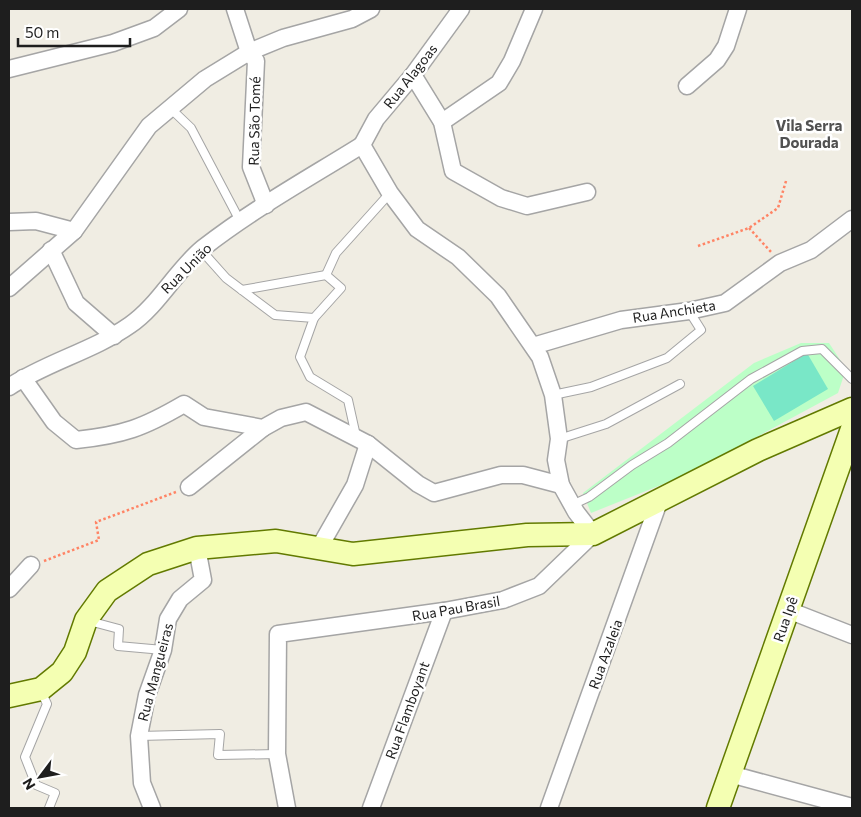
<svg xmlns="http://www.w3.org/2000/svg" width="861" height="817" font-family="Commissioner,sans-serif">
	<style>
		.park { fill: #bcffc7 }
		.pitch { fill: #79e7c7 }
		.lines { fill: none; stroke-linecap: round; stroke-linejoin: round }
		.lane-casing { stroke: #a5a5a5; stroke-width: 10 }
		.street-casing { stroke: #a5a5a5; stroke-width: 19 }
		.secondary-casing { stroke: #627a00; stroke-width: 25 }
		.path { stroke: #ff8465; stroke-width: 2.5; stroke-dasharray: 2.5 2.5; stroke-linecap: butt }
		.lane { stroke: #fff; stroke-width: 8 }
		.street { stroke: #fff; stroke-width: 16 }
		.secondary { stroke: #f4ffb2; stroke-width: 22 }
		.labels { text-anchor: middle; dominant-baseline: central; stroke-width: 5; stroke-linejoin: round; paint-order: stroke }
		.street-label { font-size: 14px; fill: #1e1e1e; stroke: #fff }
		.neighbourhood-label { font-size: 15px; font-weight: bold; fill: #515151; stroke: #fff }
	</style>
	<rect width="100%" height="100%" fill="#f0ede3"/>
	<polygon class="park" points="801,343 829,343 846,369 838,393 686,475 591,513 583,493 754,363"/>
	<polygon class="pitch" points="807,353 828,389 774,421 753,386"/>
	<g class="lines">
		<defs>
			<g id="lane">
				<polyline points="170,108 191,128 240,221"/>
				<polyline points="201,250 226,278 275,315 314,318 300,357 310,377 348,400 356,436"/>
				<polyline points="242,290 326,275"/>
				<polyline points="314,318 341,288 326,275 336,253 390,193"/>
				<polyline points="553,395 591,387 667,358 701,330 689,311"/>
				<polyline points="559,439 606,424 680,384"/>
				<polyline points="572,505 589,497 632,465 668,443 751,379 802,351 822,349 852,379"/>
				<polyline points="89,621 119,629 118,646 163,650"/>
				<polyline points="41,691 47,704 25,757 36,785 55,793 49,808"/>
				<polyline points="139,736 220,734 218,755 277,754"/>
			</g>
			<g id="street">
				<polyline points="235,9 249,52 256,61 251,167 266,205"/>
				<polyline points="9,69 113,43 154,28 179,9"/>
				<polyline points="413,75 442,122 453,171 501,198 527,206 587,192"/>
				<polyline points="687,86 717,60 726,46 738,9"/>
				<polyline points="442,122 499,83 512,61 534,9"/>
				<polyline points="362,145 376,119 413,75 461,9"/>
				<polyline points="9,222 36,221 74,231"/>
				<polyline points="51,250 76,303 114,336"/>
				<polyline points="9,288 74,231 149,126 205,79 249,52 283,38 352,19 371,9"/>
				<polyline points="533,346 621,320 689,311 725,303 780,263 811,250 852,219"/>
				<path d="M 23,378 L 54,422 L 76,440 C 123,435 143,428 184,404 L 204,417 L 263,428 L 281,418 L 306,412 L 368,444 L 418,484 L 434,493 L 501,475 L 523,475 L 561,485"/>
				<path d="M 9,387 C 47,362 93,351 130,325 C 158,306 177,269 203,248 C 253,209 309,178 362,145"/>
				<polyline points="189,487 263,428"/>
				<polyline points="319,548 355,485 368,444"/>
				<polyline points="9,589 31,565"/>
				<polyline points="788,610 852,635"/>
				<polyline points="730,774 852,807"/>
				<polyline points="152,808 142,783 139,736 147,695 163,650 168,619 180,599 203,580 197,548"/>
				<polyline points="287,808 277,754 278,634 444,611 503,600 539,586 593,534 576,512 561,485 556,460 559,439 553,395 540,357 498,296 458,257 417,229 390,193 362,145"/>
				<polyline points="371,808 444,611"/>
				<polyline points="549,808 660,499"/>
			</g>
			<g id="secondary">
				<polyline points="9,696 41,689 62,672 75,652 86,620 107,591 148,564 197,548 276,541 353,554 527,535 593,534 758,450 852,409"/>
				<polyline points="718,808 852,429"/>
			</g>
		</defs>
		<use href="#lane" class="lane-casing"/>
		<use href="#street" class="street-casing"/>
		<use href="#secondary" class="secondary-casing"/>
		<g class="path">
			<polyline points="749,228 771,252"/>
			<polyline points="698,246 749,228 778,208 786,181"/>
			<polyline points="44,561 99,540 96,522 176,492"/>
		</g>
		<use href="#lane" class="lane"/>
		<use href="#street" class="street"/>
		<use href="#secondary" class="secondary"/>
	</g>
	<g class="labels">
		<g class="street-label">
			<text transform="translate(410 76) rotate(-52)">Rua Alagoas</text>
			<text transform="translate(254 121) rotate(-89)">Rua São Tomé</text>
			<text transform="translate(186 268) rotate(-45)">Rua União</text>
			<text transform="translate(674 311) rotate(-9)">Rua Anchieta</text>
			<text transform="translate(456 608) rotate(-10)">Rua Pau Brasil</text>
			<text transform="translate(785 619) rotate(-71)">Rua Ipê</text>
			<text transform="translate(605 654) rotate(-70)">Rua Azaleia</text>
			<text transform="translate(155 672) rotate(-75)">Rua Mangueiras</text>
			<text transform="translate(407 710) rotate(-70)">Rua Flamboyant</text>
		</g>
		<g class="neighbourhood-label">
			<text x="809" y="125">Vila Serra<tspan x="809" dy="17">Dourada</tspan></text>
		</g>
	</g>
	<rect width="861" height="817" fill="none" stroke="#1e1e1e" stroke-width="20"/>
	<g transform="translate(40 777) rotate(238)" stroke="#ffffff" stroke-width="4" paint-order="stroke">
	<path d="M0-4L9 19L0 12L-9 19Z" fill="#1e1e1e"/>
	<text y="-8" font-size="14" font-weight="bold" text-anchor="middle" fill="#1e1e1e">N</text>
	</g>
	<path d="M18 38v8h112v-8" fill="none" stroke="#1e1e1e" stroke-width="2.5"/>
	<text x="25" y="38" font-size="15" fill="#1e1e1e" stroke="#ffffff" stroke-width="4" paint-order="stroke">50 m</text>
</svg>
